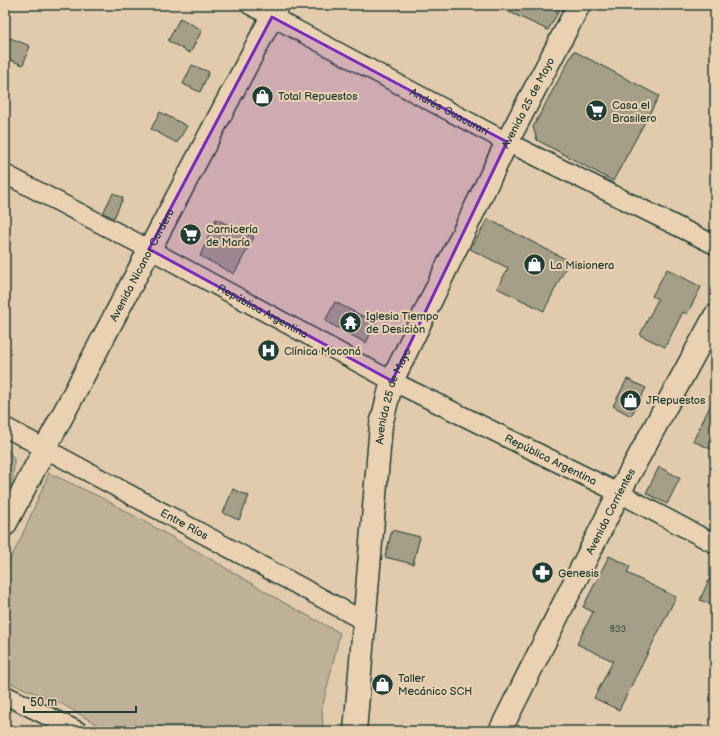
<svg xmlns="http://www.w3.org/2000/svg" width="720" height="736" font-family="'Balsamiq Sans',sans-serif">
	<style>
		.green { fill: #beb197; stroke: #6e7766 }
		.building { fill: #a59f88; stroke: #1f3d34 }
		.lines { fill: none; stroke-linecap: round; stroke-linejoin: round }
		.minor-casing { stroke: #1f3d34; stroke-width: 21 }
		.secondary-casing { stroke: #1f3d34; stroke-width: 25 }
		.minor { stroke: #ead1b2; stroke-width: 18 }
		.secondary { stroke: #ead1b2; stroke-width: 22 }
		.marked { fill: #7b2cbf; fill-opacity: 0.2; stroke: #7b2cbf; stroke-width: 3; stroke-linejoin: round }
		.labels { text-anchor: middle; dominant-baseline: central; stroke-width: 4; stroke-linejoin: round; paint-order: stroke }
		.number-label { font-size: 9px; fill: #405649 }
		.poi-label { font-size: 11px; fill: #1f3d34; stroke: #ead1b2; text-anchor: start }
		.street-label { font-size: 11px; fill: #1f3d34; stroke: #ead1b2 }
	</style>
	<rect width="100%" height="100%" fill="#e2cbad"/>
	<filter id="ink" filterUnits="userSpaceOnUse"><feTurbulence type="fractalNoise" baseFrequency=".025" numOctaves="2"/><feDisplacementMap in="SourceGraphic" scale="8" xChannelSelector="R" yChannelSelector="G"/><feConvolveMatrix kernelMatrix="1 2 1 2 8 2 1 2 1" color-interpolation-filters="sRGB"/></filter>
	<g filter="url(#ink)">
		<g class="green">
			<polygon points="5,446 14,459 13,482 5,494"/>
			<polygon points="49,473 104,499 202,554 288,605 340,633 322,709 323,731 108,731 62,704 5,681 5,569 21,538"/>
		</g>
		<g class="building">
			<polygon points="494,5 562,5 548,30"/>
			<polygon points="180,18 202,30 190,53 168,41"/>
			<polygon points="5,36 30,46 23,65 5,58"/>
			<polygon points="574,51 659,96 613,181 537,140 533,127"/>
			<polygon points="192,65 209,72 200,92 183,84"/>
			<polygon points="160,112 187,126 177,143 151,129"/>
			<polygon points="113,193 123,198 114,218 103,213"/>
			<polygon points="216,219 254,237 234,274 200,256"/>
			<polygon points="488,219 569,261 544,311 497,288 508,268 470,249"/>
			<polygon points="667,269 701,287 687,314 683,312 665,347 640,335 658,299 652,296"/>
			<polygon points="335,302 376,323 366,343 325,321"/>
			<polygon points="627,379 646,388 631,416 613,406"/>
			<polygon points="715,396 715,451 693,441"/>
			<polygon points="659,467 680,478 667,504 646,493"/>
			<polygon points="233,489 249,496 239,520 223,513"/>
			<polygon points="392,530 420,537 413,564 385,557"/>
			<polygon points="609,556 630,566 627,573 676,597 619,710 594,698 613,661 577,644 593,612 583,607"/>
			<polygon points="715,566 715,606 700,600"/>
		</g>
		<g class="lines">
			<defs>
				<g id="minor">
					<path id="s1" d="M 250,5 L 507,142 L 715,245"/>
					<path id="s2" d="M 5,174 L 149,249 L 392,381 L 619,493 L 715,544"/>
					<path id="s3" d="M 5,427 L 364,621"/>
					<polyline points="5,695 78,731"/>
				</g>
				<g id="secondary">
					<path id="s4" d="M 5,525 L 278,5"/>
					<path id="s5" d="M 355,731 L 381,425 L 392,381 L 507,142 L 579,5"/>
					<path id="s6" d="M 500,731 L 619,493 L 715,316"/>
				</g>
			</defs>
			<use href="#minor" class="minor-casing"/>
			<use href="#secondary" class="secondary-casing"/>
			<use href="#minor" class="minor"/>
			<use href="#secondary" class="secondary"/>
		</g>
	</g>
	<path class="marked" d="M 272,17 L 507,142 L 392,381 L 149,249 Z"/>
	<defs>
		<symbol id="shop-disc" viewBox="-11 -11 22 22"><circle r="9.5" fill="#1f3d34" stroke="#ead1b2"/><path d="M-5-2.5h2.3a2.7 3.5 0 0 1 5.4 0H5L5.5 6h-11ZM-1.5-2.5h3a1.5 2.3 0 0 0-3 0Z" fill="#fff"/></symbol>
		<symbol id="supermarket-disc" viewBox="-11 -11 22 22"><circle r="9.5" fill="#1f3d34" stroke="#ead1b2"/><path d="M-6-5.5h2.5l.6 2H6L4.5 2H-2.5L-4.4-4H-6ZM-1.5 3.2a1.3 1.3 0 1 0 .1 0ZM3 3.2a1.3 1.3 0 1 0 .1 0Z" fill="#fff"/></symbol>
		<symbol id="temple-disc" viewBox="-11 -11 22 22"><circle r="9.5" fill="#1f3d34" stroke="#ead1b2"/><path d="M0-6L5-2H3V0L6.5 2.5H4V6H1.5V3h-3V6H-4V2.5H-6.5L-3 0V-2H-5Z" fill="#fff"/></symbol>
		<symbol id="hospital-disc" viewBox="-11 -11 22 22"><circle r="9.5" fill="#1f3d34" stroke="#ead1b2"/><path d="M-5-5h3v3.5h4V-5h3V5h-3V1.5h-4V5h-3Z" fill="#fff"/></symbol>
		<symbol id="pharmacy-disc" viewBox="-11 -11 22 22"><circle r="9.5" fill="#1f3d34" stroke="#ead1b2"/><path d="M-2-6h4v4h4v4h-4v4h-4v-4h-4v-4h4Z" fill="#fff"/></symbol>
	</defs>
	<g fill-rule="evenodd">
		<use href="#shop-disc" x="250" y="84" width="25" height="25"/>
		<use href="#supermarket-disc" x="584" y="98" width="25" height="25"/>
		<use href="#supermarket-disc" x="178" y="222" width="25" height="25"/>
		<use href="#shop-disc" x="522" y="252" width="25" height="25"/>
		<use href="#temple-disc" x="338" y="310" width="25" height="25"/>
		<use href="#hospital-disc" x="256" y="338" width="25" height="25"/>
		<use href="#shop-disc" x="618" y="388" width="25" height="25"/>
		<use href="#pharmacy-disc" x="530" y="560" width="25" height="25"/>
		<use href="#shop-disc" x="370" y="672" width="25" height="25"/>
	</g>
	<g class="labels">
		<g class="number-label">
			<text x="618" y="629">833</text>
		</g>
		<g class="poi-label">
			<text x="278" y="96">Total Repuestos</text>
			<text x="612" y="105">Casa el<tspan x="612" dy="13">Brasilero</tspan></text>
			<text x="206" y="229">Carnicería<tspan x="206" dy="13">de María</tspan></text>
			<text x="550" y="265">La Misionera</text>
			<text x="366" y="316">Iglesia Tiempo<tspan x="366" dy="13">de Desición</tspan></text>
			<text x="284" y="351">Clínica Moconá</text>
			<text x="646" y="400">JRepuestos</text>
			<text x="558" y="573">Genesis</text>
			<text x="398" y="678">Taller<tspan x="398" dy="13">Mecánico SCH</tspan></text>
		</g>
		<g class="street-label">
			<text stroke="none"><textPath href="#s5" startOffset="662">Avenida 25 de Mayo</textPath></text>
			<text stroke="none"><textPath href="#s1" startOffset="226">Andrés Guacurari</textPath></text>
			<text stroke="none"><textPath href="#s4" startOffset="294">Avenida Nicanor Cordero</textPath></text>
			<text stroke="none"><textPath href="#s2" startOffset="292">República Argentina</textPath></text>
			<text stroke="none"><textPath href="#s5" startOffset="338">Avenida 25 de Mayo</textPath></text>
			<text stroke="none"><textPath href="#s2" startOffset="616">República Argentina</textPath></text>
			<text stroke="none"><textPath href="#s6" startOffset="246">Avenida Corrientes</textPath></text>
			<text stroke="none"><textPath href="#s3" startOffset="204">Entre Ríos</textPath></text>
		</g>
	</g>
	<rect width="720" height="736" fill="none" stroke="#ead1b2" stroke-width="20"/>
	<rect x="10" y="10" width="700" height="716" fill="none" stroke="#1f3d34" stroke-width="1.5" filter="url(#ink)"/>
	<path d="M24 706v6h112v-6" fill="none" stroke="#1f3d34" stroke-width="2"/>
	<text x="30" y="706" font-size="12" fill="#1f3d34" stroke="#ead1b2" stroke-width="3" paint-order="stroke">50 m</text>
</svg>
